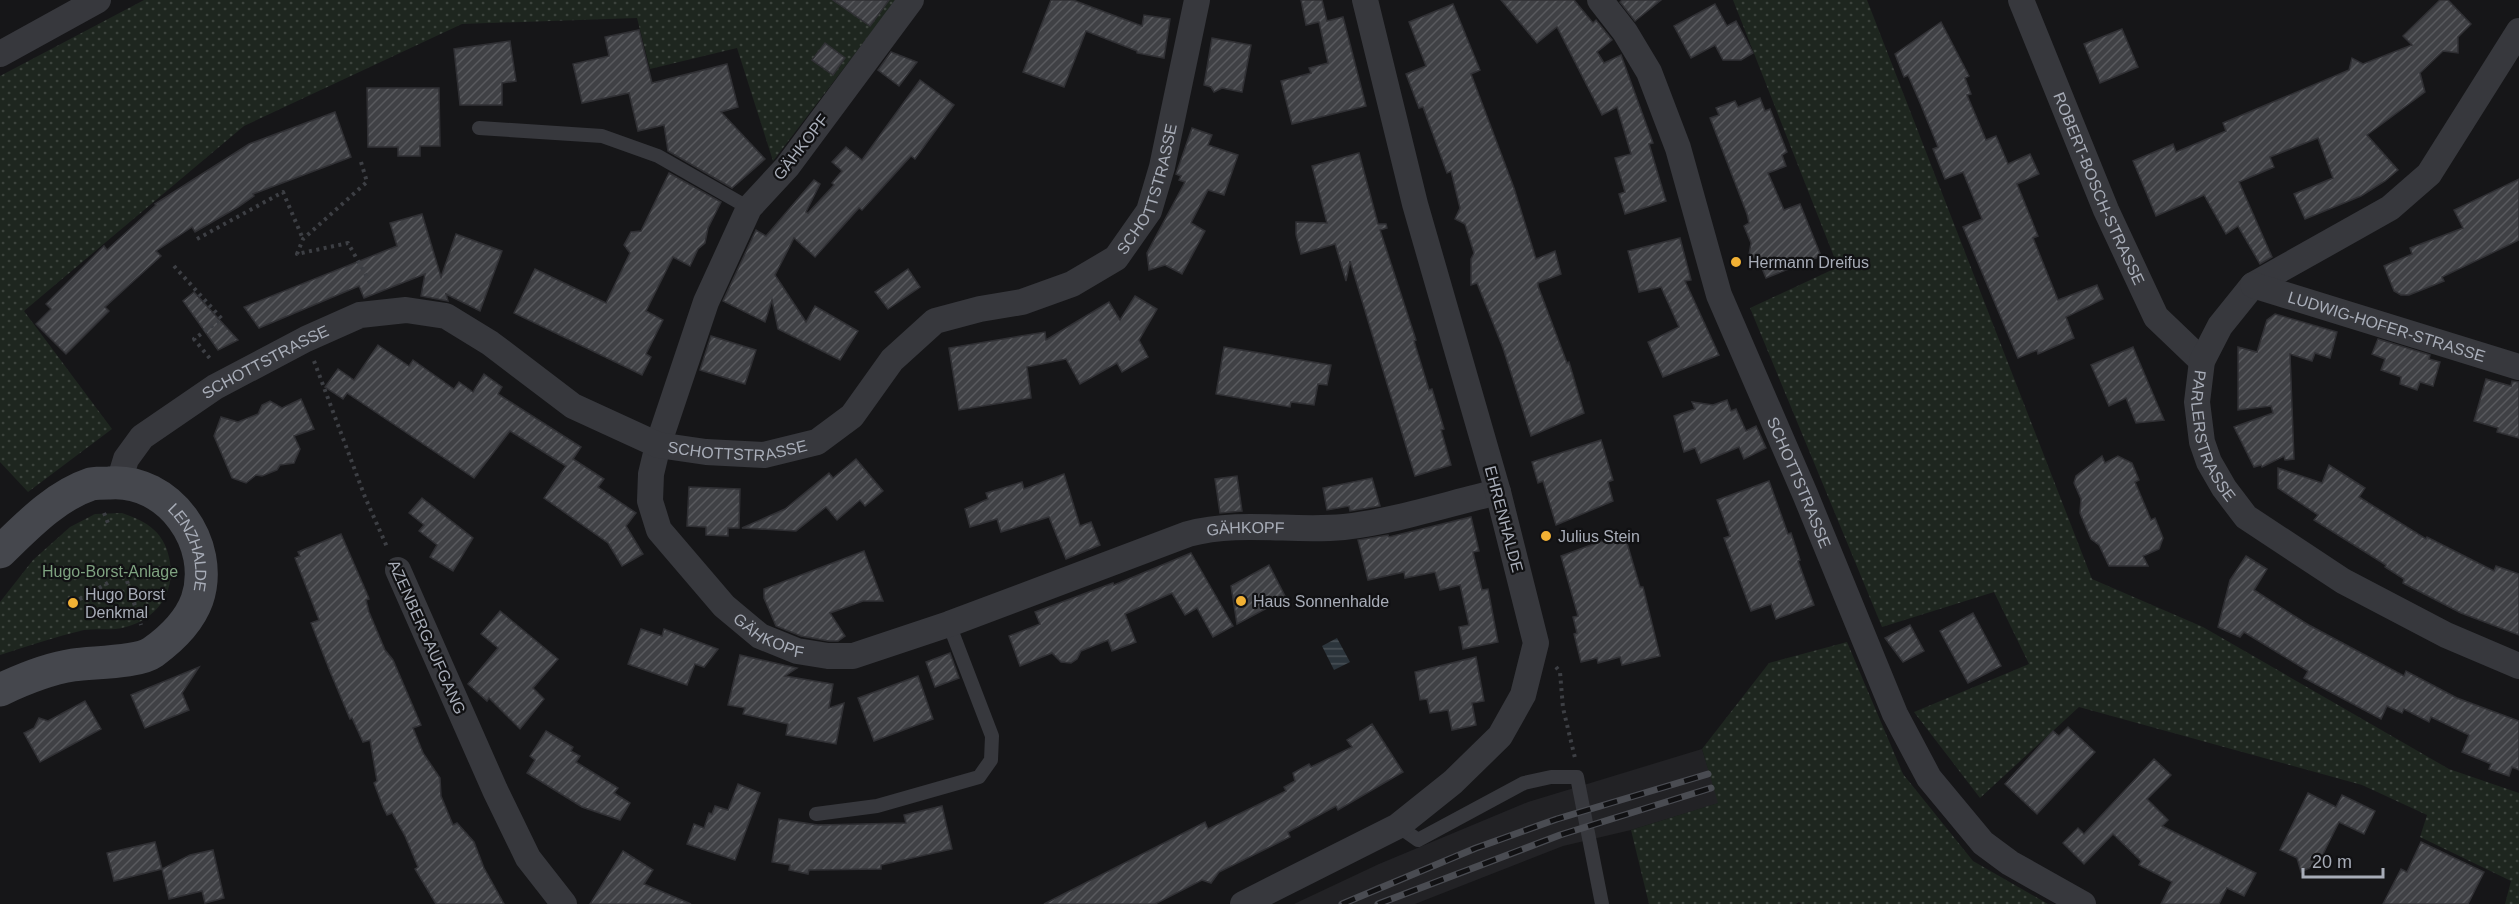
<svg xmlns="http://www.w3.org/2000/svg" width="2519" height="904" font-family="Helvetica,sans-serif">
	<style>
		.built { fill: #222225 }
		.park { fill: url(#park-dots) }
		.water { fill: url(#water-rules) }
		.building { fill: url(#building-hatch); stroke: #303034; stroke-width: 1.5 }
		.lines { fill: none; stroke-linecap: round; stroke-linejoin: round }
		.path { stroke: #3d3f44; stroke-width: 4; stroke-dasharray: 3 4.5; stroke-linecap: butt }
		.lane { stroke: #37383d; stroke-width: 14 }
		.street { stroke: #37383d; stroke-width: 26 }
		.secondary { stroke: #45474d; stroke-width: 33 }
		.rail-casing { stroke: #4a4c52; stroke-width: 7 }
		.rail { stroke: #111113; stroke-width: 4.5; stroke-dasharray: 14; stroke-linecap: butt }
		.poi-dot { fill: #f2b134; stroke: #111113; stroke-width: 2 }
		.labels { text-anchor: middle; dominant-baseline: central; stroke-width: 4.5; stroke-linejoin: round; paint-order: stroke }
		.street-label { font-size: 16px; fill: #a8adb8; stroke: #111113 }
		.poi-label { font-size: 16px; fill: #a8adb8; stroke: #111113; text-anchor: start }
		.park-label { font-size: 16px; fill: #7fa381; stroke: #111113 }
	</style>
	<defs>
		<pattern id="park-dots" width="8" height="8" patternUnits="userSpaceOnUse" patternTransform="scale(1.5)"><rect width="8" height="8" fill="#1e261f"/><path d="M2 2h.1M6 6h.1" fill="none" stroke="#3c433d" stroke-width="1.8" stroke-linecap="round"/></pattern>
		<pattern id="water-rules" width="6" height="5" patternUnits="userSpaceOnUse" patternTransform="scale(1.5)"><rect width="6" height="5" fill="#2c353c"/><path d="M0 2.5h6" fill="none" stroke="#485056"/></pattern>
		<pattern id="building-hatch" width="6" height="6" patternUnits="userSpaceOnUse" patternTransform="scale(1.5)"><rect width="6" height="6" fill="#404145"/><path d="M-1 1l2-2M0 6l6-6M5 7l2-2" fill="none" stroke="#595a5e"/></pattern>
	</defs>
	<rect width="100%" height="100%" fill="#161618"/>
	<polygon class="built" points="1702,749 1719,803 1631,830 1563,846 1415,904 1294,904 1379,864 1528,802"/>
	<g class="park">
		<polygon points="144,0 896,0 773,161 737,48 650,69 637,18 462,24 244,126 24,311 112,429 28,492 0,462 0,76"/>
		<polygon points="1733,0 1867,0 2092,579 2203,627 2449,769 2519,793 2519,904 2505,904 2511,881 2420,837 2427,815 2362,785 2079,707 1980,798 1914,712 2029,664 1994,592 1882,627 1750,308 1838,267"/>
		<path d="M 122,513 C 148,522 165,532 170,562 C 175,594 156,619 126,627 C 112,631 98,628 84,630 C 55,637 28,646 0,655 L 0,602 L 33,560 L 70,527 L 95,514 Z"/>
		<polygon points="1847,642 1903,774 1973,861 2048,904 1801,904 1799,902 1796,904 1649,904 1631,830 1718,803 1702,749 1769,663"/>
	</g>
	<polygon class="water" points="1337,638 1350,662 1334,670 1322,646"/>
	<g class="building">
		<polygon points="833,0 889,0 870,26"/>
		<polygon points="1051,0 1073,0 1142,26 1144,15 1170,19 1164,58 1137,53 1137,51 1086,31 1064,87 1023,72"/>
		<polygon points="1301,0 1322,0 1327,21 1343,17 1366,106 1292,124 1281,81 1311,73 1309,68 1328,63 1319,22 1306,25"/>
		<polygon points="1501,0 1574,0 1593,23 1596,20 1612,40 1597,52 1604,63 1621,55 1653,143 1649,144 1666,201 1625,214 1619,194 1625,192 1615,158 1631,154 1617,107 1602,115 1557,27 1537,43"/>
		<polygon points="1622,0 1661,0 1635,21 1620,2"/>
		<polygon points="2440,0 2448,0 2471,24 2458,37 2458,53 2443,51 2420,73 2425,92 2367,135 2398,170 2385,181 2361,196 2305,219 2294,194 2333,178 2318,138 2270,157 2274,167 2239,182 2272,257 2260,264 2238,226 2226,234 2204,195 2156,216 2133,161 2173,144 2176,152 2226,131 2223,123 2349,70 2352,58 2363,64 2412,45 2403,36"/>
		<polygon points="1453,4 1480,70 1471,74 1514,188 1536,259 1555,251 1561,274 1538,283 1538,286 1567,363 1569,362 1584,413 1531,436 1503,348 1477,283 1471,285 1471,259 1474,253 1465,224 1455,219 1460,208 1451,171 1447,173 1423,107 1419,108 1406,74 1426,66 1409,22"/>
		<polygon points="1715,4 1727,26 1736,21 1753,53 1741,60 1723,60 1715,45 1691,58 1674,26"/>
		<polygon points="1941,22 1969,76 1965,78 1971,94 1967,95 1986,140 1996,136 2008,164 2030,154 2039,174 2017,184 2038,236 2033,238 2058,300 2097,285 2103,299 2066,317 2074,338 2038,354 2037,350 2018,358 1963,227 1982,219 1963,172 1945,179 1933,149 1938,147 1921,105 1908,75 1904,77 1895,54"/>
		<polygon points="2122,29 2138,67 2100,83 2084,44"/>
		<polygon points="639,30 652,83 727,64 738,107 721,112 765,159 732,188 668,151 664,125 638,131 629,93 582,103 573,64 609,56 605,37"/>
		<polygon points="1212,38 1251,45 1242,92 1222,88 1214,92 1211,87 1204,85"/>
		<polygon points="510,41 516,81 502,83 502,105 460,105 454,49"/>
		<polygon points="825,43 845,58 833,75 812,60"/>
		<polygon points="891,52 917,62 899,86 878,70"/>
		<polygon points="920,80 954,105 915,159 911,156 862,210 859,208 815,257 794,238 775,275 806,322 815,306 858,331 840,360 778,329 772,300 765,322 723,301 756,230 766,236 814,180 820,184 806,212 808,213 834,185 832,183 842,171 832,162 846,147 862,160"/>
		<polygon points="367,88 439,88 440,146 420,146 420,156 398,156 398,147 368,147"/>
		<polygon points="1760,98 1765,111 1770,109 1787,152 1782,155 1786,166 1768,173 1784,210 1800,204 1821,256 1766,278 1759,261 1749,255 1751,243 1744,226 1749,223 1747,214 1710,118 1719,115 1716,108 1735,101 1738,107"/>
		<polygon points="335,112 351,157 253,194 254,196 238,207 195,232 192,227 156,251 161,256 105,307 109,311 66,354 36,324 51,309 46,304 104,246 107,250 156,205 155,204 249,144"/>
		<polygon points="1192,128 1212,135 1208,145 1238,155 1224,195 1208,190 1191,223 1205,231 1182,274 1165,265 1149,270 1147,253 1185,182 1179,180 1181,176 1176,174"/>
		<polygon points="1359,153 1378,224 1386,224 1387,228 1380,230 1416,340 1414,341 1429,390 1432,389 1444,429 1441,430 1451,465 1415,476 1350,261 1346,281 1335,244 1301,254 1296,235 1296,222 1327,223 1312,166"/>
		<polygon points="669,173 721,202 708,228 705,243 698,249 690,266 673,257 646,311 663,320 646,354 651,357 642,375 514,313 535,269 606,303 630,253 624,245 631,232 641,231"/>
		<polygon points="2519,179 2519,240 2442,277 2444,281 2409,295 2401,295 2394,291 2384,266 2412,254 2410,248 2463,228 2454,210"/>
		<polygon points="422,214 441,277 456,234 502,251 480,311 446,294 448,301 421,296 425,274 364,298 359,286 259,328 244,307 397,246 390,223"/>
		<polygon points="1680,238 1691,280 1685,281 1719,355 1663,377 1648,342 1679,327 1661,287 1639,292 1628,251"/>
		<polygon points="908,269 920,287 888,309 875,292"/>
		<polygon points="194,292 238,340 218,350 183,301"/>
		<polygon points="1135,296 1157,309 1139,340 1148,357 1122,372 1117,363 1080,384 1066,359 1027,367 1031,398 959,410 949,348 1045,332 1046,340 1109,302 1120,320"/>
		<polygon points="2275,314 2337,332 2330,358 2315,353 2312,361 2290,354 2294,459 2285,460 2284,456 2262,467 2261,465 2254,467 2234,427 2273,413 2271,406 2238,410 2238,347 2257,352 2267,320"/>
		<polygon points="711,336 756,350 745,384 700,370"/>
		<polygon points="2378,339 2430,355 2429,359 2440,362 2433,386 2420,382 2417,390 2400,384 2401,377 2381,370 2385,359 2372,354"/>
		<polygon points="378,345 409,366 413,360 454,389 459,382 473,392 484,374 502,387 498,394 581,447 573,459 604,479 598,487 636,513 626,526 643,554 622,566 608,543 544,498 566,466 510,431 474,478 347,393 343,399 325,387 338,369 354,380"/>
		<polygon points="1224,347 1331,365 1327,385 1318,384 1314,405 1291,402 1290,407 1216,394"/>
		<polygon points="2133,347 2164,420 2136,423 2126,398 2109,406 2091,365"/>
		<polygon points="2486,379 2511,386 2512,381 2519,382 2519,438 2497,432 2498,428 2474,421"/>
		<polygon points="301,399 314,429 294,436 300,449 294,463 280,465 277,470 262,476 256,475 246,483 232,478 214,436 221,417 238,422 258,414 262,405 270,401 282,408"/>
		<polygon points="1727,400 1731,411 1736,409 1746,431 1756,426 1766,448 1744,459 1739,447 1701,463 1695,448 1684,452 1674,416 1695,409 1692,402 1713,405"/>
		<polygon points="1601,440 1613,480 1608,482 1613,501 1556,525 1543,481 1538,483 1532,462"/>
		<polygon points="2102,456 2105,463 2118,456 2132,463 2139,480 2135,482 2151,520 2155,518 2163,538 2159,549 2143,556 2148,566 2109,566 2099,545 2091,539 2080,513 2081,499 2074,483 2076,476"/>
		<polygon points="856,459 883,491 865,506 860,500 837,520 826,507 796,531 742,528 785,509 829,473 833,478"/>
		<polygon points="2329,465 2365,488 2359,497 2426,539 2427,537 2494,571 2496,566 2519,574 2519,635 2461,613 2403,583 2404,579 2385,567 2386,565 2314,520 2318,515 2278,488 2278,468 2322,483"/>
		<polygon points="1064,474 1080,526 1091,522 1100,545 1066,559 1049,517 1001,532 997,519 970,527 965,509 988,499 986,493 1022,482 1024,489"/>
		<polygon points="1237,476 1242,511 1220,513 1215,479"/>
		<polygon points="1372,478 1380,506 1350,511 1349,506 1327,510 1323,488"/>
		<polygon points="1769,481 1788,534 1791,533 1800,560 1798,561 1814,605 1776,619 1771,604 1751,611 1724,538 1730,536 1717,500"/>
		<polygon points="689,487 740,489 739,528 728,528 728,536 706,535 706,527 687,526"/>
		<polygon points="422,498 473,538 453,571 430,557 437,545 419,531 424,525 409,513"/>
		<polygon points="1471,517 1479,551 1473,552 1482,590 1488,589 1498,642 1463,649 1459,627 1469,625 1460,585 1440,590 1435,572 1405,578 1404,572 1368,580 1358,540 1388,535 1389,537"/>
		<polygon points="1624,533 1640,587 1643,587 1660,656 1622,665 1620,657 1598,663 1597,658 1581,662 1574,634 1577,633 1573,617 1578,616 1561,556"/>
		<polygon points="341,534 368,596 369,599 366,600 369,612 385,650 393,660 421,725 413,728 423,753 440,778 441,796 453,825 457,823 474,842 484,868 504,904 436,904 415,869 418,867 405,836 392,813 387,815 383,807 374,783 377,781 370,740 363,742 352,718 350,719 329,669 311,623 319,620 295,558 300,556 298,552"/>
		<polygon points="864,551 883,601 863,601 830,613 845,636 838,641 829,641 801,636 776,626 764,598 764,589"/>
		<polygon points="1191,553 1233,626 1213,637 1197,608 1185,615 1172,593 1125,614 1136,642 1112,651 1108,640 1081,651 1077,659 1071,663 1061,662 1052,653 1020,666 1009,636 1040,624 1035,612 1113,583 1114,585"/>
		<polygon points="2246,556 2267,569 2254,590 2307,624 2404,676 2406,671 2457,698 2519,721 2519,770 2512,767 2509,776 2489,769 2491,764 2462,752 2469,735 2431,717 2429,722 2404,709 2402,713 2387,706 2381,719 2304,678 2308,671 2244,632 2240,637 2218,627 2230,580"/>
		<polygon points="1269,565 1286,598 1237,624 1231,586"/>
		<polygon points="500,611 558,659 533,688 544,699 520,729 489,698 487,701 468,684 498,648 481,634"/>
		<polygon points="1973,613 2001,666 1968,683 1940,631"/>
		<polygon points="1910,625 1924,651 1903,662 1885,638"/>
		<polygon points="641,629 662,636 664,629 718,649 704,667 695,664 687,685 628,664"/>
		<polygon points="950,653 959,678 935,687 926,662"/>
		<polygon points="740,655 797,668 785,676 833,684 829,708 844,703 836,744 786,735 788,724 743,714 745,708 728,705"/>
		<polygon points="1476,657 1484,701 1472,703 1476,725 1452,730 1448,710 1430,713 1427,699 1420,700 1415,672"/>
		<polygon points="199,667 182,693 189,710 145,728 131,695"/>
		<polygon points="918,676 933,719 874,741 858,698"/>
		<polygon points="85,701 101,729 40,762 24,733 34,728 39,718 48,721"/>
		<polygon points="1372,724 1403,772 1338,810 1336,806 1288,832 1290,837 1219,872 1211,883 1202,880 1155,904 1044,904 1205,822 1208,829 1286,791 1284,787 1295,781 1293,773 1309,764 1311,767 1352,747 1347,740"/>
		<polygon points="2068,727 2095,752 2037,814 2005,784 2053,731 2059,736"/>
		<polygon points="546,731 573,747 571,751 580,756 576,762 618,788 614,793 630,803 620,820 582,807 527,773 535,760 530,756"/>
		<polygon points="2154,759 2171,775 2147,799 2168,820 2162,826 2256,873 2244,896 2227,888 2219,904 2161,904 2172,882 2139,865 2141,861 2113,834 2084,864 2063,843 2078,828 2084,834"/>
		<polygon points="738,784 760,793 735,860 687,844 694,824 704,828 709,813 712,814 715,806 728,810"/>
		<polygon points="2308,793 2336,807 2342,795 2375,811 2364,834 2339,822 2318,864 2301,872 2297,858 2280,850"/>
		<polygon points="942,806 952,849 881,865 881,869 809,870 808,874 789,870 790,865 772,862 779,819 818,825 906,823 904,815"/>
		<polygon points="155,842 162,869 190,855 213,850 224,898 205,903 202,891 169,899 162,869 114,881 107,853"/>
		<polygon points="2421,842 2484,872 2468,904 2383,904 2401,869 2407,872"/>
		<polygon points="623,851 653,870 644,884 691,904 590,904"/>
	</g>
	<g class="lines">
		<g class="path">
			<polyline points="361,162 367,182 303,239 297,254 348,243 373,288"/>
			<polyline points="197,239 283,192 303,239"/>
			<polyline points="174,266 222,319 194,339 212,361"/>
			<polyline points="314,361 365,497 387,547"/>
			<polyline points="104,513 108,523"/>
			<polyline points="127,581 141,625"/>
			<polyline points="73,603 111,581"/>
			<polyline points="1556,667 1560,672 1563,708 1575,758"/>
		</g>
		<g class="lane">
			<polyline points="479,128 602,136 658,156 749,208"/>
			<polyline points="816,814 877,806 979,777 991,760 992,736 949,624"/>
			<polyline points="1398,826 1418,840 1524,783 1551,777 1577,777 1602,904"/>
		</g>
		<g class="street">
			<path id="s1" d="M 911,0 L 787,167 L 749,208 L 706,302 L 658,445 L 651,474 L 650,501 L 659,530 L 724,606 L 760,636 L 797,651 L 828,656 L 853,656 L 949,624 L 1188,534 C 1240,520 1292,532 1344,527 C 1396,521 1447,504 1498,492"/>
			<path id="s2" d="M 1600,0 L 1625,32 L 1649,72 L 1678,148 L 1719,295 L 1805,494 L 1895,714 L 1929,778 L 1983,843 L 2010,863 L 2083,904"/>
			<path id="s3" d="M 2021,0 L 2106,210 L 2156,317 L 2202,361"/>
			<path id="s4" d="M 2519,31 L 2429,174 L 2390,208 L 2253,285 L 2220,326 L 2202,361 L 2197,402 L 2202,442 L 2209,462 L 2224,488 L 2246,517 L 2343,581 L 2446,635 L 2519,666"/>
			<polyline points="0,54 98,0"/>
			<path id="s5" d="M 2253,285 L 2519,367"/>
			<path id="s6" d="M 119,482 L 126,459 L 142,437 L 215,387 L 306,339 L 360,315 L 406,310 L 446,316 L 490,343 L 573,406 L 658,445 L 706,452 L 764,455 L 817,442 L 852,416 L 892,360 L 935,321 L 980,309 L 1022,302 L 1072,284 L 1116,258 L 1149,211 L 1162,167 L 1197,0"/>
			<polyline points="398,570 495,790 528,858 564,904"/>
			<polyline points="1243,904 1398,826 1453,782 1500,736 1523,695 1536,643 1498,492 1415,204 1365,0"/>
		</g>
		<path class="secondary" id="s7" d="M 0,552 C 26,527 55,496 91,484 C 96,483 103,483 109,483 C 169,478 216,544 197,600 C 189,622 171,639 153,652 C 138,663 92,662 73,665 C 47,669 23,679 0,690"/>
		<defs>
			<g id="rail">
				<polyline points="1342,904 1476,848 1557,819 1708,774"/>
				<polyline points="1378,904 1560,835 1711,788"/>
			</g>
		</defs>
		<use href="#rail" class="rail-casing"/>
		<use href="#rail" class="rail"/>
	</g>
	<g class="poi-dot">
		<circle cx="1736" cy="262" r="6"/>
		<circle cx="1546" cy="536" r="6"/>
		<circle cx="1241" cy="601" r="6"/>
		<circle cx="73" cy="603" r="6"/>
	</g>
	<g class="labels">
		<g class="street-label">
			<text transform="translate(801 147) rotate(-52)">GÄHKOPF</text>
			<text stroke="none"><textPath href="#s6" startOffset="1240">SCHOTTSTRASSE</textPath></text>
			<text stroke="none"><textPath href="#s3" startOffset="204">ROBERT-BOSCH-STRASSE</textPath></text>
			<text stroke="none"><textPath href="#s5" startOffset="140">LUDWIG-HOFER-STRASSE</textPath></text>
			<text stroke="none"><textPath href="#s6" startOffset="196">SCHOTTSTRASSE</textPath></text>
			<text stroke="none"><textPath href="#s4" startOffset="548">PARLERSTRASSE</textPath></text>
			<text stroke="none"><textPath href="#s6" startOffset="718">SCHOTTSTRASSE</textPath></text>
			<text stroke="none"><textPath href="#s2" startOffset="525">SCHOTTSTRASSE</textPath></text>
			<text transform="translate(1504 519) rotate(75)">EHRENHALDE</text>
			<text stroke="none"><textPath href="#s1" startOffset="1263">GÄHKOPF</textPath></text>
			<text stroke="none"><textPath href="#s7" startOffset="248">LENZHALDE</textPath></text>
			<text stroke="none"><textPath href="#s1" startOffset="760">GÄHKOPF</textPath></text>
			<text transform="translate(427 637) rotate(66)">AZENBERGAUFGANG</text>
		</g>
		<g class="poi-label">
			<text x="1748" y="262">Hermann Dreifus</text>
			<text x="1558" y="536">Julius Stein</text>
			<text x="85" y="594">Hugo Borst<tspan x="85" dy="18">Denkmal</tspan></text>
			<text x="1253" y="601">Haus Sonnenhalde</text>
		</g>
		<g class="park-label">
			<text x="110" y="571">Hugo-Borst-Anlage</text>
		</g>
	</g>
	<path d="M2303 868v9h80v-9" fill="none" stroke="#a8adb8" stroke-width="3"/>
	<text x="2312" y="868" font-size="18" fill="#a8adb8" stroke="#111113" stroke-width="4.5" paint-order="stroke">20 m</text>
</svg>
